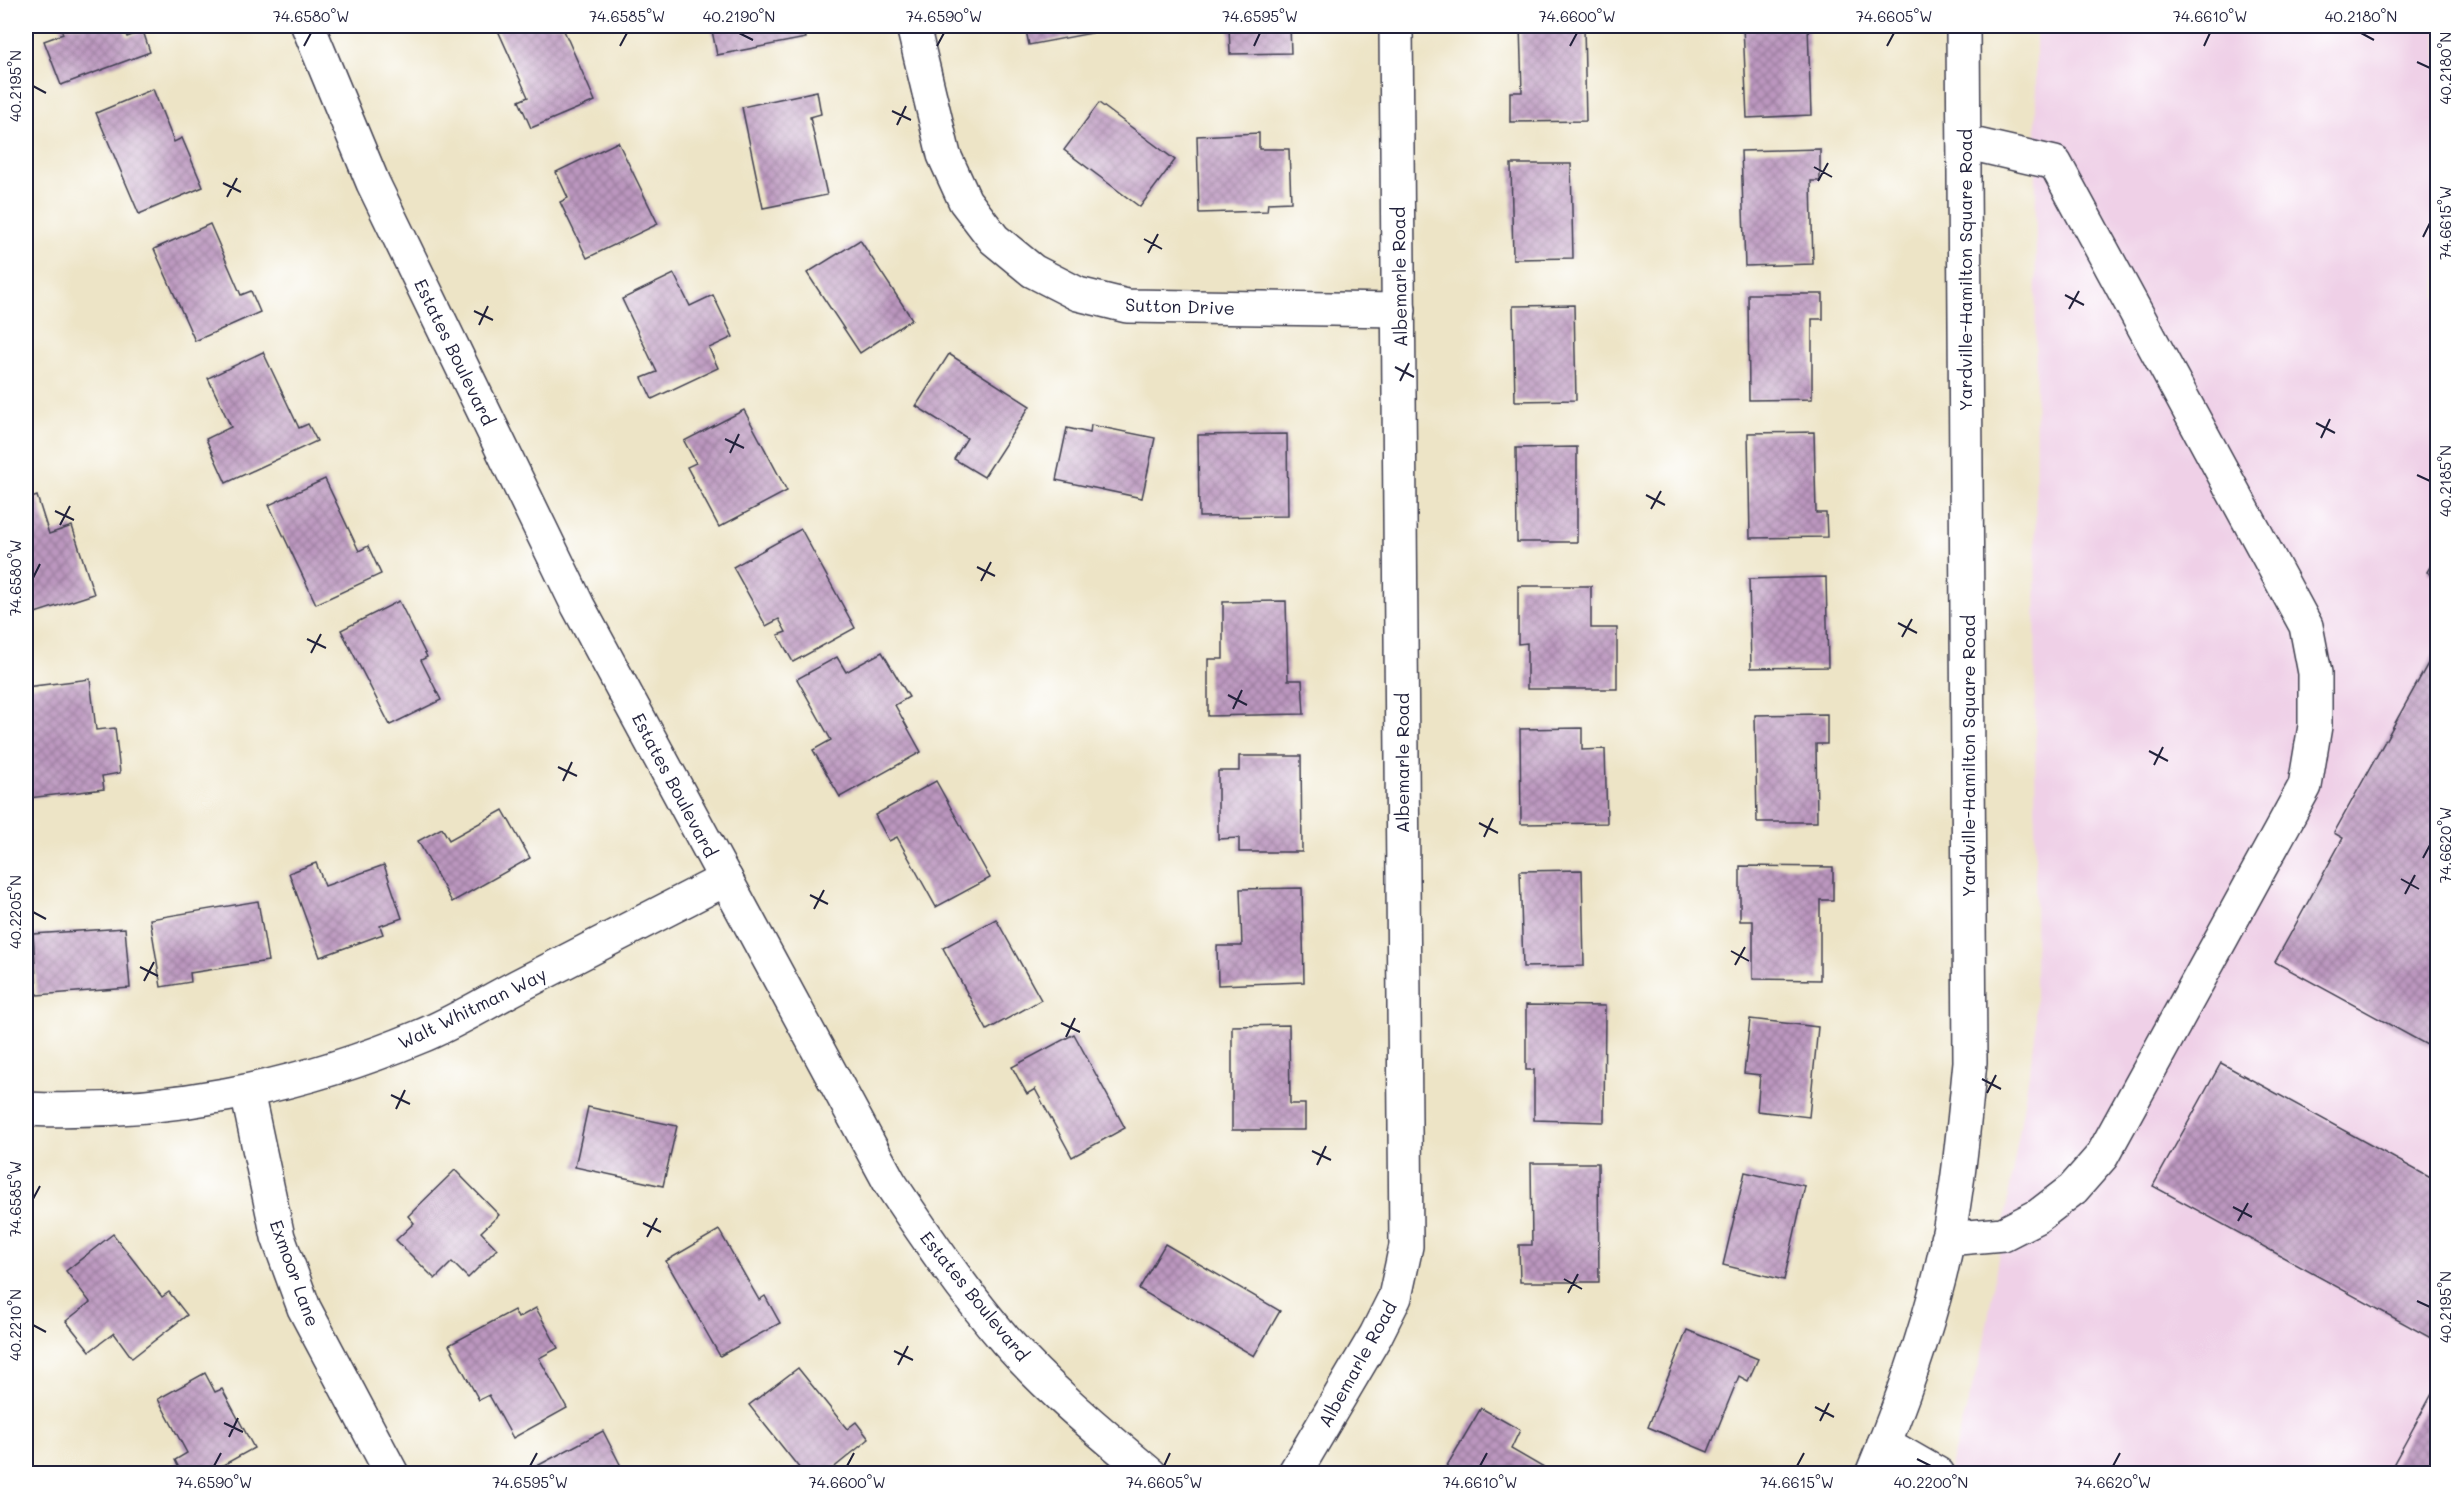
<svg xmlns="http://www.w3.org/2000/svg" width="2463" height="1499" font-family="Mali,sans-serif">
	<style>
		.built { fill: #efd0e7 }
		.building { fill: url(#building-cross-hatch) }
		.lines { fill: none; stroke-linecap: round; stroke-linejoin: round }
		.minor-casing { stroke: #403f50; stroke-width: 36 }
		.minor { stroke: #fff; stroke-width: 33 }
		.ticks { fill: none; stroke: #22223b; stroke-width: 2 }
		.labels { text-anchor: middle; dominant-baseline: central; stroke-width: 5; stroke-linejoin: round; paint-order: stroke }
		.street-label { font-size: 18px; fill: #22223b; stroke: #fff }
		.neatline { fill: none; stroke: #22223b; stroke-width: 2 }
		.ticks-label { font-size: 15px; text-anchor: middle; fill: #22223b }
	</style>
	<defs>
		<pattern id="building-cross-hatch" width="8" height="8" patternUnits="userSpaceOnUse" patternTransform="scale(1.5)"><rect width="8" height="8" fill="#bc97bf"/><path d="M0 0l8 8M0 8l8-8" fill="none" stroke="#987b9c"/></pattern>
	</defs>
	<rect width="100%" height="100%" fill="#fff"/>
	<filter id="ink" filterUnits="userSpaceOnUse"><feTurbulence type="fractalNoise" baseFrequency=".0167" numOctaves="2"/><feDisplacementMap in="SourceGraphic" scale="12" xChannelSelector="R" yChannelSelector="G"/><feConvolveMatrix kernelMatrix="1 2 1 2 8 2 1 2 1" color-interpolation-filters="sRGB"/></filter>
	<filter id="wash" filterUnits="userSpaceOnUse"><feTurbulence type="fractalNoise" baseFrequency=".008" numOctaves="4" result="noise"/><feDisplacementMap in="SourceGraphic" scale="24" xChannelSelector="R" yChannelSelector="G"/><feGaussianBlur stdDeviation="1.35" result="paint"/><feColorMatrix in="noise" values="0 0 0 0 0 0 0 0 0 0 0 0 0 0 0 0 0 1.4 0 .05"/><feComposite in="paint" operator="in"/></filter>
	<g filter="url(#wash)">
		<rect width="100%" height="100%" fill="#ede4c6"/>
		<polygon class="built" points="2036,26 2437,26 2437,1473 1948,1474 1982,1354 2035,1037"/>
		<g id="blocks">
			<g class="building">
				<polygon points="60,26 123,26 127,37 143,31 150,52 61,85 44,41 63,34"/>
				<polygon points="496,26 562,26 595,101 531,128 519,101 528,97"/>
				<polygon points="711,26 803,26 806,38 717,55"/>
				<polygon points="1025,26 1091,26 1092,33 1029,45"/>
				<polygon points="1229,26 1290,26 1291,53 1230,54"/>
				<polygon points="1520,26 1584,26 1586,121 1510,122 1510,92 1522,92"/>
				<polygon points="1743,26 1808,26 1811,115 1747,118"/>
				<polygon points="153,89 174,142 182,138 203,187 139,214 96,113"/>
				<polygon points="817,91 821,114 810,117 827,195 763,208 742,107"/>
				<polygon points="1099,103 1175,160 1140,207 1064,150"/>
				<polygon points="1259,133 1259,149 1289,149 1291,202 1268,203 1267,211 1199,213 1197,136"/>
				<polygon points="618,142 658,224 587,258 560,202 568,198 556,172"/>
				<polygon points="1820,149 1820,181 1811,181 1813,264 1745,266 1741,151"/>
				<polygon points="1511,164 1571,164 1573,258 1513,259"/>
				<polygon points="210,224 241,295 251,291 260,312 195,341 154,249"/>
				<polygon points="860,240 912,319 860,353 807,273"/>
				<polygon points="674,274 690,306 713,295 733,337 709,348 718,368 652,399 642,378 657,372 622,299"/>
				<polygon points="1748,294 1823,294 1823,319 1812,319 1812,399 1749,400"/>
				<polygon points="1574,305 1576,400 1515,401 1513,306"/>
				<polygon points="263,352 299,428 308,424 317,441 226,483 206,439 231,427 208,378"/>
				<polygon points="949,354 1030,406 984,477 954,459 967,438 916,406"/>
				<polygon points="744,410 787,491 719,527 687,467 696,463 684,441"/>
				<polygon points="1091,425 1155,438 1142,498 1056,480 1067,428 1090,433"/>
				<polygon points="1814,432 1816,513 1826,513 1827,537 1750,538 1748,433"/>
				<polygon points="1287,434 1288,516 1199,517 1198,435"/>
				<polygon points="1577,447 1577,542 1517,542 1516,448"/>
				<polygon points="325,479 359,551 368,546 381,574 316,604 269,505"/>
				<polygon points="37,496 49,534 72,526 94,594 26,616 26,500"/>
				<polygon points="801,529 855,628 793,662 778,635 786,632 779,619 766,626 733,567"/>
				<polygon points="2438,553 2438,578 2427,572"/>
				<polygon points="1826,577 1828,667 1751,668 1749,579"/>
				<polygon points="1518,586 1591,586 1591,628 1617,628 1617,689 1527,689 1527,643 1518,644"/>
				<polygon points="399,601 427,657 421,660 441,700 390,725 341,630"/>
				<polygon points="1286,601 1288,680 1302,680 1304,714 1208,716 1208,659 1223,659 1223,602"/>
				<polygon points="2435,651 2438,652 2438,1051 2275,962 2343,838 2334,833"/>
				<polygon points="882,652 909,697 895,705 921,752 840,797 813,750 831,740 797,679 837,657 846,672"/>
				<polygon points="90,679 96,730 115,728 120,773 102,776 104,789 29,798 26,768 26,687"/>
				<polygon points="1827,714 1827,744 1816,744 1817,822 1757,822 1755,715"/>
				<polygon points="1582,728 1582,750 1605,749 1607,823 1521,824 1520,729"/>
				<polygon points="1239,756 1301,756 1302,852 1239,852 1239,838 1218,839 1218,771 1239,771"/>
				<polygon points="936,781 990,878 936,907 897,837 889,841 875,815"/>
				<polygon points="503,810 530,858 452,902 418,841 442,828 449,840"/>
				<polygon points="316,863 325,886 384,865 402,918 380,926 383,934 320,957 289,873"/>
				<polygon points="1740,866 1833,867 1833,900 1820,900 1820,980 1753,979 1753,921 1740,921"/>
				<polygon points="1582,870 1584,966 1523,967 1520,871"/>
				<polygon points="1302,888 1304,982 1218,985 1217,946 1242,946 1240,889"/>
				<polygon points="258,901 268,961 190,973 191,982 161,987 150,919"/>
				<polygon points="996,919 1041,1000 987,1030 943,948"/>
				<polygon points="125,928 130,988 37,995 33,934"/>
				<polygon points="1526,1005 1605,1006 1604,1122 1534,1120 1534,1070 1526,1070"/>
				<polygon points="1750,1019 1818,1027 1809,1117 1757,1111 1760,1075 1744,1073"/>
				<polygon points="1289,1025 1290,1104 1305,1104 1305,1130 1232,1130 1232,1026"/>
				<polygon points="1074,1034 1125,1128 1072,1157 1035,1089 1027,1094 1012,1067"/>
				<polygon points="2221,1063 2438,1182 2438,1342 2153,1186"/>
				<polygon points="588,1107 677,1126 663,1186 575,1167"/>
				<polygon points="1531,1163 1598,1163 1599,1282 1520,1282 1519,1245 1532,1245"/>
				<polygon points="455,1170 499,1215 481,1232 497,1249 468,1278 452,1262 435,1279 396,1240 414,1223 408,1216"/>
				<polygon points="1745,1172 1805,1186 1784,1280 1723,1265"/>
				<polygon points="719,1230 759,1300 765,1296 780,1323 720,1356 666,1261"/>
				<polygon points="113,1234 162,1297 169,1292 187,1315 132,1358 114,1333 90,1351 66,1321 90,1302 66,1271"/>
				<polygon points="1165,1244 1280,1311 1254,1356 1139,1289"/>
				<polygon points="536,1308 558,1348 539,1358 567,1408 513,1438 489,1395 479,1400 449,1345 514,1310 518,1318"/>
				<polygon points="1687,1330 1758,1359 1748,1381 1739,1376 1708,1452 1648,1427"/>
				<polygon points="798,1368 847,1429 856,1422 869,1439 826,1474 804,1474 749,1405"/>
				<polygon points="205,1373 215,1392 222,1389 254,1448 207,1474 182,1474 175,1460 187,1453 158,1399"/>
				<polygon points="2438,1383 2438,1474 2388,1474"/>
				<polygon points="1481,1408 1520,1430 1511,1449 1544,1468 1541,1474 1442,1474"/>
				<polygon points="603,1431 625,1474 522,1474"/>
			</g>
		</g>
	</g>
	<g filter="url(#ink)">
		<use href="#blocks" fill-opacity="0" stroke="#403f50" stroke-width="1.5"/>
		<g class="lines">
			<defs>
				<g id="minor">
					<path d="M 308,26 L 373,183 L 578,606 L 890,1183 C 926,1237 963,1291 1006,1341 C 1049,1390 1100,1432 1150,1474"/>
					<polyline points="913,26 944,155 965,201 994,239 1033,271 1078,294 1127,306 1399,310"/>
					<polyline points="247,1092 278,1237 304,1308 392,1474"/>
					<path d="M 26,1109 C 161,1115 295,1089 419,1037 C 454,1023 487,1002 520,985 C 589,950 657,914 726,879"/>
					<polyline points="1947,1239 2003,1234 2038,1216 2073,1189 2102,1156 2305,786 2315,726 2315,673 2306,626 2055,163 1964,142"/>
					<polyline points="1884,1443 1938,1474"/>
					<polyline points="1294,1474 1376,1335 1395,1297 1406,1246 1396,26"/>
					<path d="M 1872,1474 C 1899,1409 1923,1343 1940,1275 C 1957,1205 1963,1133 1970,1062 L 1963,26"/>
				</g>
			</defs>
			<use href="#minor" class="minor-casing"/>
			<use href="#minor" class="minor"/>
		</g>
	</g>
	<path class="ticks" d="M 739,33 L 753,40M 2361,33 L 2374,40M 304,46 L 311,33M 620,46 L 627,33M 937,46 L 944,33M 1254,46 L 1260,33M 1570,46 L 1577,33M 1887,46 L 1894,33M 2204,46 L 2210,33M 2417,62 L 2430,68M 33,86 L 46,93M 892,111 L 911,120M 897,125 L 906,106M 1814,167 L 1832,177M 1818,181 L 1828,163M 223,183 L 241,192M 227,197 L 237,178M 2423,237 L 2430,223M 1144,239 L 1162,249M 1148,253 L 1158,234M 2065,295 L 2084,305M 2069,309 L 2079,291M 474,311 L 493,320M 479,325 L 488,306M 1395,367 L 1414,377M 1400,381 L 1409,363M 2316,423 L 2335,433M 2321,438 L 2330,419M 725,439 L 744,448M 730,453 L 739,434M 2417,475 L 2430,481M 1646,495 L 1665,505M 1651,509 L 1661,491M 55,511 L 74,520M 60,525 L 70,506M 977,567 L 995,576M 33,578 L 40,564M 981,581 L 991,562M 1898,623 L 1917,633M 1902,637 L 1912,619M 307,639 L 326,648M 311,653 L 321,634M 1228,695 L 1247,705M 1233,709 L 1242,690M 2149,751 L 2168,761M 2154,765 L 2163,747M 558,767 L 577,776M 563,781 L 572,762M 1479,823 L 1498,833M 1484,837 L 1493,818M 2423,858 L 2430,845M 2401,879 L 2419,889M 2405,894 L 2415,875M 810,895 L 828,904M 814,909 L 824,890M 33,912 L 46,919M 1731,951 L 1749,961M 1735,965 L 1745,947M 140,967 L 158,976M 144,981 L 154,962M 1061,1023 L 1080,1032M 1066,1037 L 1075,1018M 1982,1079 L 2001,1089M 1987,1093 L 1996,1075M 391,1095 L 410,1104M 396,1109 L 405,1090M 1312,1151 L 1331,1160M 1317,1165 L 1326,1146M 33,1199 L 40,1186M 2233,1207 L 2252,1217M 2238,1221 L 2248,1203M 643,1223 L 661,1232M 647,1237 L 657,1218M 1564,1279 L 1582,1289M 1568,1293 L 1578,1274M 2417,1301 L 2430,1307M 33,1325 L 46,1332M 894,1351 L 913,1360M 898,1365 L 908,1346M 1815,1407 L 1834,1417M 1820,1421 L 1829,1403M 224,1423 L 243,1432M 229,1437 L 238,1418M 1917,1459 L 1931,1466M 214,1466 L 221,1453M 530,1466 L 537,1453M 847,1466 L 854,1453M 1164,1466 L 1170,1453M 1480,1466 L 1487,1453M 1797,1466 L 1804,1453M 2113,1466 L 2120,1453"/>
	<g class="labels">
		<g class="street-label">
			<text transform="translate(1965 270) rotate(-90)">Yardville-Hamilton Square Road</text>
			<text transform="translate(1399 277) rotate(-91)">Albemarle Road</text>
			<text transform="translate(1180 306) rotate(2)">Sutton Drive</text>
			<text transform="translate(455 352) rotate(64)">Estates Boulevard</text>
			<text transform="translate(1968 756) rotate(-90)">Yardville-Hamilton Square Road</text>
			<text transform="translate(1402 763) rotate(-90)">Albemarle Road</text>
			<text transform="translate(675 785) rotate(62)">Estates Boulevard</text>
			<text transform="translate(472 1008) rotate(-26)">Walt Whitman Way</text>
			<text transform="translate(295 1273) rotate(70)">Exmoor Lane</text>
			<text transform="translate(975 1296) rotate(51)">Estates Boulevard</text>
			<text transform="translate(1357 1364) rotate(-61)">Albemarle Road</text>
		</g>
	</g>
	<rect width="2463" height="1499" fill="none" stroke="#fff" stroke-width="66"/>
	<rect x="33" y="33" width="2397" height="1433" class="neatline"/>
	<g class="ticks-label">
		<text x="311" y="22">74.6580°W</text>
		<text x="627" y="22">74.6585°W</text>
		<text x="739" y="22">40.2190°N</text>
		<text x="944" y="22">74.6590°W</text>
		<text x="1260" y="22">74.6595°W</text>
		<text x="1577" y="22">74.6600°W</text>
		<text x="1894" y="22">74.6605°W</text>
		<text x="2210" y="22">74.6610°W</text>
		<text x="2361" y="22">40.2180°N</text>
		<text transform="translate(2446 68) rotate(-90)" y="5">40.2180°N</text>
		<text transform="translate(16 86) rotate(-90)" y="5">40.2195°N</text>
		<text transform="translate(2446 223) rotate(-90)" y="5">74.6615°W</text>
		<text transform="translate(2446 481) rotate(-90)" y="5">40.2185°N</text>
		<text transform="translate(16 578) rotate(-90)" y="5">74.6580°W</text>
		<text transform="translate(2446 845) rotate(-90)" y="5">74.6620°W</text>
		<text transform="translate(16 912) rotate(-90)" y="5">40.2205°N</text>
		<text transform="translate(16 1199) rotate(-90)" y="5">74.6585°W</text>
		<text transform="translate(2446 1307) rotate(-90)" y="5">40.2195°N</text>
		<text transform="translate(16 1325) rotate(-90)" y="5">40.2210°N</text>
		<text x="214" y="1488">74.6590°W</text>
		<text x="530" y="1488">74.6595°W</text>
		<text x="847" y="1488">74.6600°W</text>
		<text x="1164" y="1488">74.6605°W</text>
		<text x="1480" y="1488">74.6610°W</text>
		<text x="1797" y="1488">74.6615°W</text>
		<text x="1931" y="1488">40.2200°N</text>
		<text x="2113" y="1488">74.6620°W</text>
	</g>
</svg>
